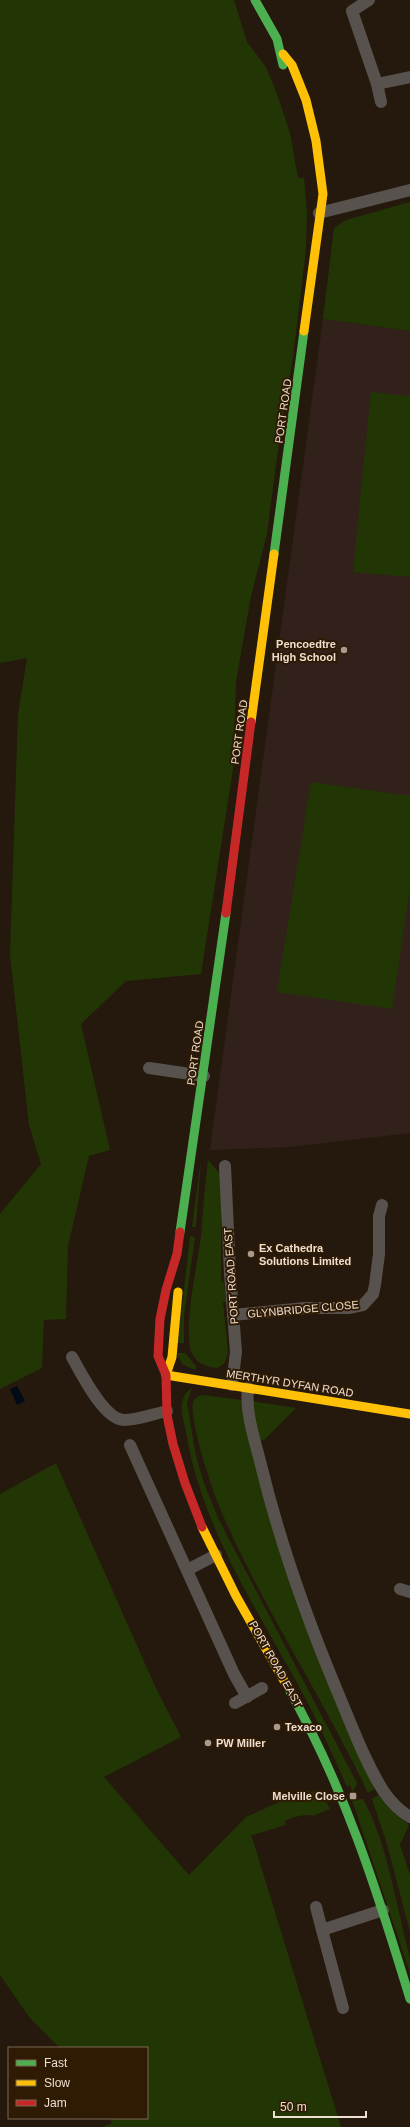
<svg xmlns="http://www.w3.org/2000/svg" width="410" height="2127" font-family="Arial,sans-serif">
	<style>
		.education { fill: #32211b }
		.green { fill: #223605 }
		.water { fill: #030a17 }
		.lines { fill: none; stroke-linecap: round; stroke-linejoin: round }
		.street { stroke: #58524e; stroke-width: 12 }
		.fast { stroke: #4caf50; stroke-width: 9 }
		.slow { stroke: #ffc107; stroke-width: 9 }
		.jam { stroke: #c62828; stroke-width: 9 }
		.poi-dot { fill: #a89a8c; stroke: #2f1a03; stroke-width: 1.5 }
		.labels { text-anchor: middle; dominant-baseline: central; stroke-width: 4; stroke-linejoin: round; paint-order: stroke }
		.street-label { font-size: 11px; fill: #eedfd1; stroke: #2f1a03 }
		.poi-label { font-size: 11px; font-weight: bold; fill: #eedfd1; stroke: #2f1a03; text-anchor: start }
	</style>
	<rect width="100%" height="100%" fill="#25190d"/>
	<polygon class="education" points="323,319 410,331 410,1133 289,1147 210,1150"/>
	<g class="green">
		<polygon points="0,0 234,0 247,42 266,67 277,94 290,133 298,178 304,178 307,212 306,249 293,358 281,426 267,534 251,596 236,682 233,769 201,974 126,981 81,1024 110,1150 89,1156 68,1246 66,1319 44,1320 42,1368 0,1389 0,1214 41,1164 29,1125 10,955 18,714 27,658 0,663"/>
		<polygon points="410,202 410,331 323,319 334,228 346,220"/>
		<polygon points="371,392 410,396 410,577 353,572"/>
		<polygon points="311,782 410,796 410,888 392,1009 277,992"/>
		<polygon points="201,1159 196,1227 192,1227"/>
		<path d="M 208,1160 L 221,1175 L 221,1281 L 224,1283 L 226,1302 L 223,1302 L 228,1353 L 224,1364 L 217,1368 C 207,1367 196,1363 192,1353 C 182,1332 198,1261 201,1236 C 203,1210 205,1185 208,1160 Z"/>
		<polygon points="190,1236 195,1237 184,1316 184,1343 178,1343"/>
		<polygon points="177,1353 185,1353 196,1366 195,1370 182,1364"/>
		<path d="M 192,1388 L 187,1403 L 196,1456 L 204,1483 L 219,1520 L 357,1783 L 354,1790 L 352,1791 L 350,1785 L 347,1787 C 336,1762 325,1737 313,1713 C 266,1621 203,1536 186,1432 C 183,1417 176,1398 192,1388 Z"/>
		<path d="M 202,1395 L 242,1400 L 345,1724 L 375,1789 L 368,1793 C 323,1697 264,1610 222,1513 C 213,1493 189,1421 193,1402 C 195,1398 198,1396 202,1395 Z"/>
		<polygon points="251,1401 296,1408 264,1440 260,1441"/>
		<path d="M 56,1463 L 154,1684 L 181,1737 L 104,1777 L 189,1875 L 246,1817 L 306,1790 L 310,1792 L 320,1791 L 330,1809 L 312,1816 C 306,1813 291,1818 285,1821 L 285,1825 L 253,1835 L 251,1834 L 341,2127 L 103,2127 L 112,2123 L 110,2118 L 147,2118 L 147,2048 L 60,2048 L 30,2018 L 0,1975 L 0,1494 Z"/>
		<polygon points="378,1795 390,1809 409,1825 400,1845 410,1875 410,1932 387,1844 372,1799"/>
		<path d="M 363,1799 C 387,1841 397,1910 410,1958 L 410,1973 L 352,1800 Z"/>
	</g>
	<polygon class="water" points="17,1386 25,1401 17,1405 10,1389"/>
	<g class="lines">
		<g class="street">
			<polyline points="369,0 352,11 377,84 381,102"/>
			<polyline points="377,84 410,77"/>
			<polyline points="319,213 410,190"/>
			<polyline points="149,1068 204,1076"/>
			<polyline points="225,1166 230,1273 236,1352 232,1385"/>
			<polyline points="233,1315 305,1308 348,1308 363,1305 373,1294 375,1285 379,1254 379,1216 382,1205"/>
			<path d="M 72,1357 C 81,1373 104,1420 124,1420 C 138,1420 153,1414 167,1411"/>
			<path d="M 248,1388 C 245,1413 255,1440 261,1465 C 280,1543 307,1619 338,1693 C 352,1726 365,1762 384,1792 C 391,1802 400,1811 410,1817"/>
			<polyline points="130,1445 234,1674 247,1697"/>
			<polyline points="187,1570 216,1555"/>
			<polyline points="400,1589 410,1592"/>
			<polyline points="235,1703 262,1688"/>
			<polyline points="316,1907 322,1930"/>
			<polyline points="343,2008 322,1930 383,1910"/>
		</g>
		<g class="fast">
			<polyline points="255,0 277,39 283,65"/>
			<polyline points="274,554 304,331"/>
			<polyline points="180,1232 226,913"/>
			<path d="M 287,1686 C 344,1786 377,1890 410,1999"/>
		</g>
		<g class="slow">
			<polyline points="283,54 292,65 306,100 316,141 323,194 304,331"/>
			<polyline points="251,722 274,554"/>
			<polyline points="166,1375 410,1414"/>
			<polyline points="166,1375 172,1357 178,1292"/>
			<polyline points="202,1527 236,1596 287,1686"/>
		</g>
		<g class="jam">
			<polyline points="226,913 251,722"/>
			<polyline points="180,1232 177,1254 166,1290 160,1319 158,1356 166,1375 167,1415 173,1444 185,1483 202,1527"/>
		</g>
	</g>
	<g class="poi-dot">
		<circle cx="344" cy="650" r="4"/>
		<circle cx="251" cy="1254" r="4"/>
		<circle cx="277" cy="1727" r="4"/>
		<circle cx="208" cy="1743" r="4"/>
		<rect x="349" y="1792" width="8" height="8" rx="2"/>
	</g>
	<g class="labels">
		<g class="street-label">
			<text transform="translate(283 411) rotate(-82)">PORT ROAD</text>
			<text transform="translate(239 732) rotate(-82)">PORT ROAD</text>
			<text transform="translate(195 1053) rotate(-82)">PORT ROAD</text>
			<text transform="translate(231 1276) rotate(-94)">PORT ROAD EAST</text>
			<text transform="translate(303 1309) rotate(-5)">GLYNBRIDGE CLOSE</text>
			<text transform="translate(290 1383) rotate(9)">MERTHYR DYFAN ROAD</text>
			<text transform="translate(276 1664) rotate(61)">PORT ROAD EAST</text>
		</g>
		<g class="poi-label">
			<text x="336" y="644" text-anchor="end">Pencoedtre<tspan x="336" dy="13">High School</tspan></text>
			<text x="259" y="1248">Ex Cathedra<tspan x="259" dy="13">Solutions Limited</tspan></text>
			<text x="285" y="1727">Texaco</text>
			<text x="216" y="1743">PW Miller</text>
			<text x="345" y="1796" text-anchor="end">Melville Close</text>
		</g>
	</g>
	<rect x="8" y="2047" width="140" height="72" fill="#2f1a03" stroke="#7b6955"/>
	<rect x="16" y="2060" width="20" height="6" fill="#4caf50" stroke="#7b6955"/>
	<text x="44" y="2067" font-size="12" fill="#eedfd1">Fast</text>
	<rect x="16" y="2080" width="20" height="6" fill="#ffc107" stroke="#7b6955"/>
	<text x="44" y="2087" font-size="12" fill="#eedfd1">Slow</text>
	<rect x="16" y="2100" width="20" height="6" fill="#c62828" stroke="#7b6955"/>
	<text x="44" y="2107" font-size="12" fill="#eedfd1">Jam</text>
	<path d="M274 2111v6h92v-6" fill="none" stroke="#eedfd1" stroke-width="2"/>
	<text x="280" y="2111" font-size="12" fill="#eedfd1" stroke="#2f1a03" stroke-width="3" paint-order="stroke">50 m</text>
</svg>
